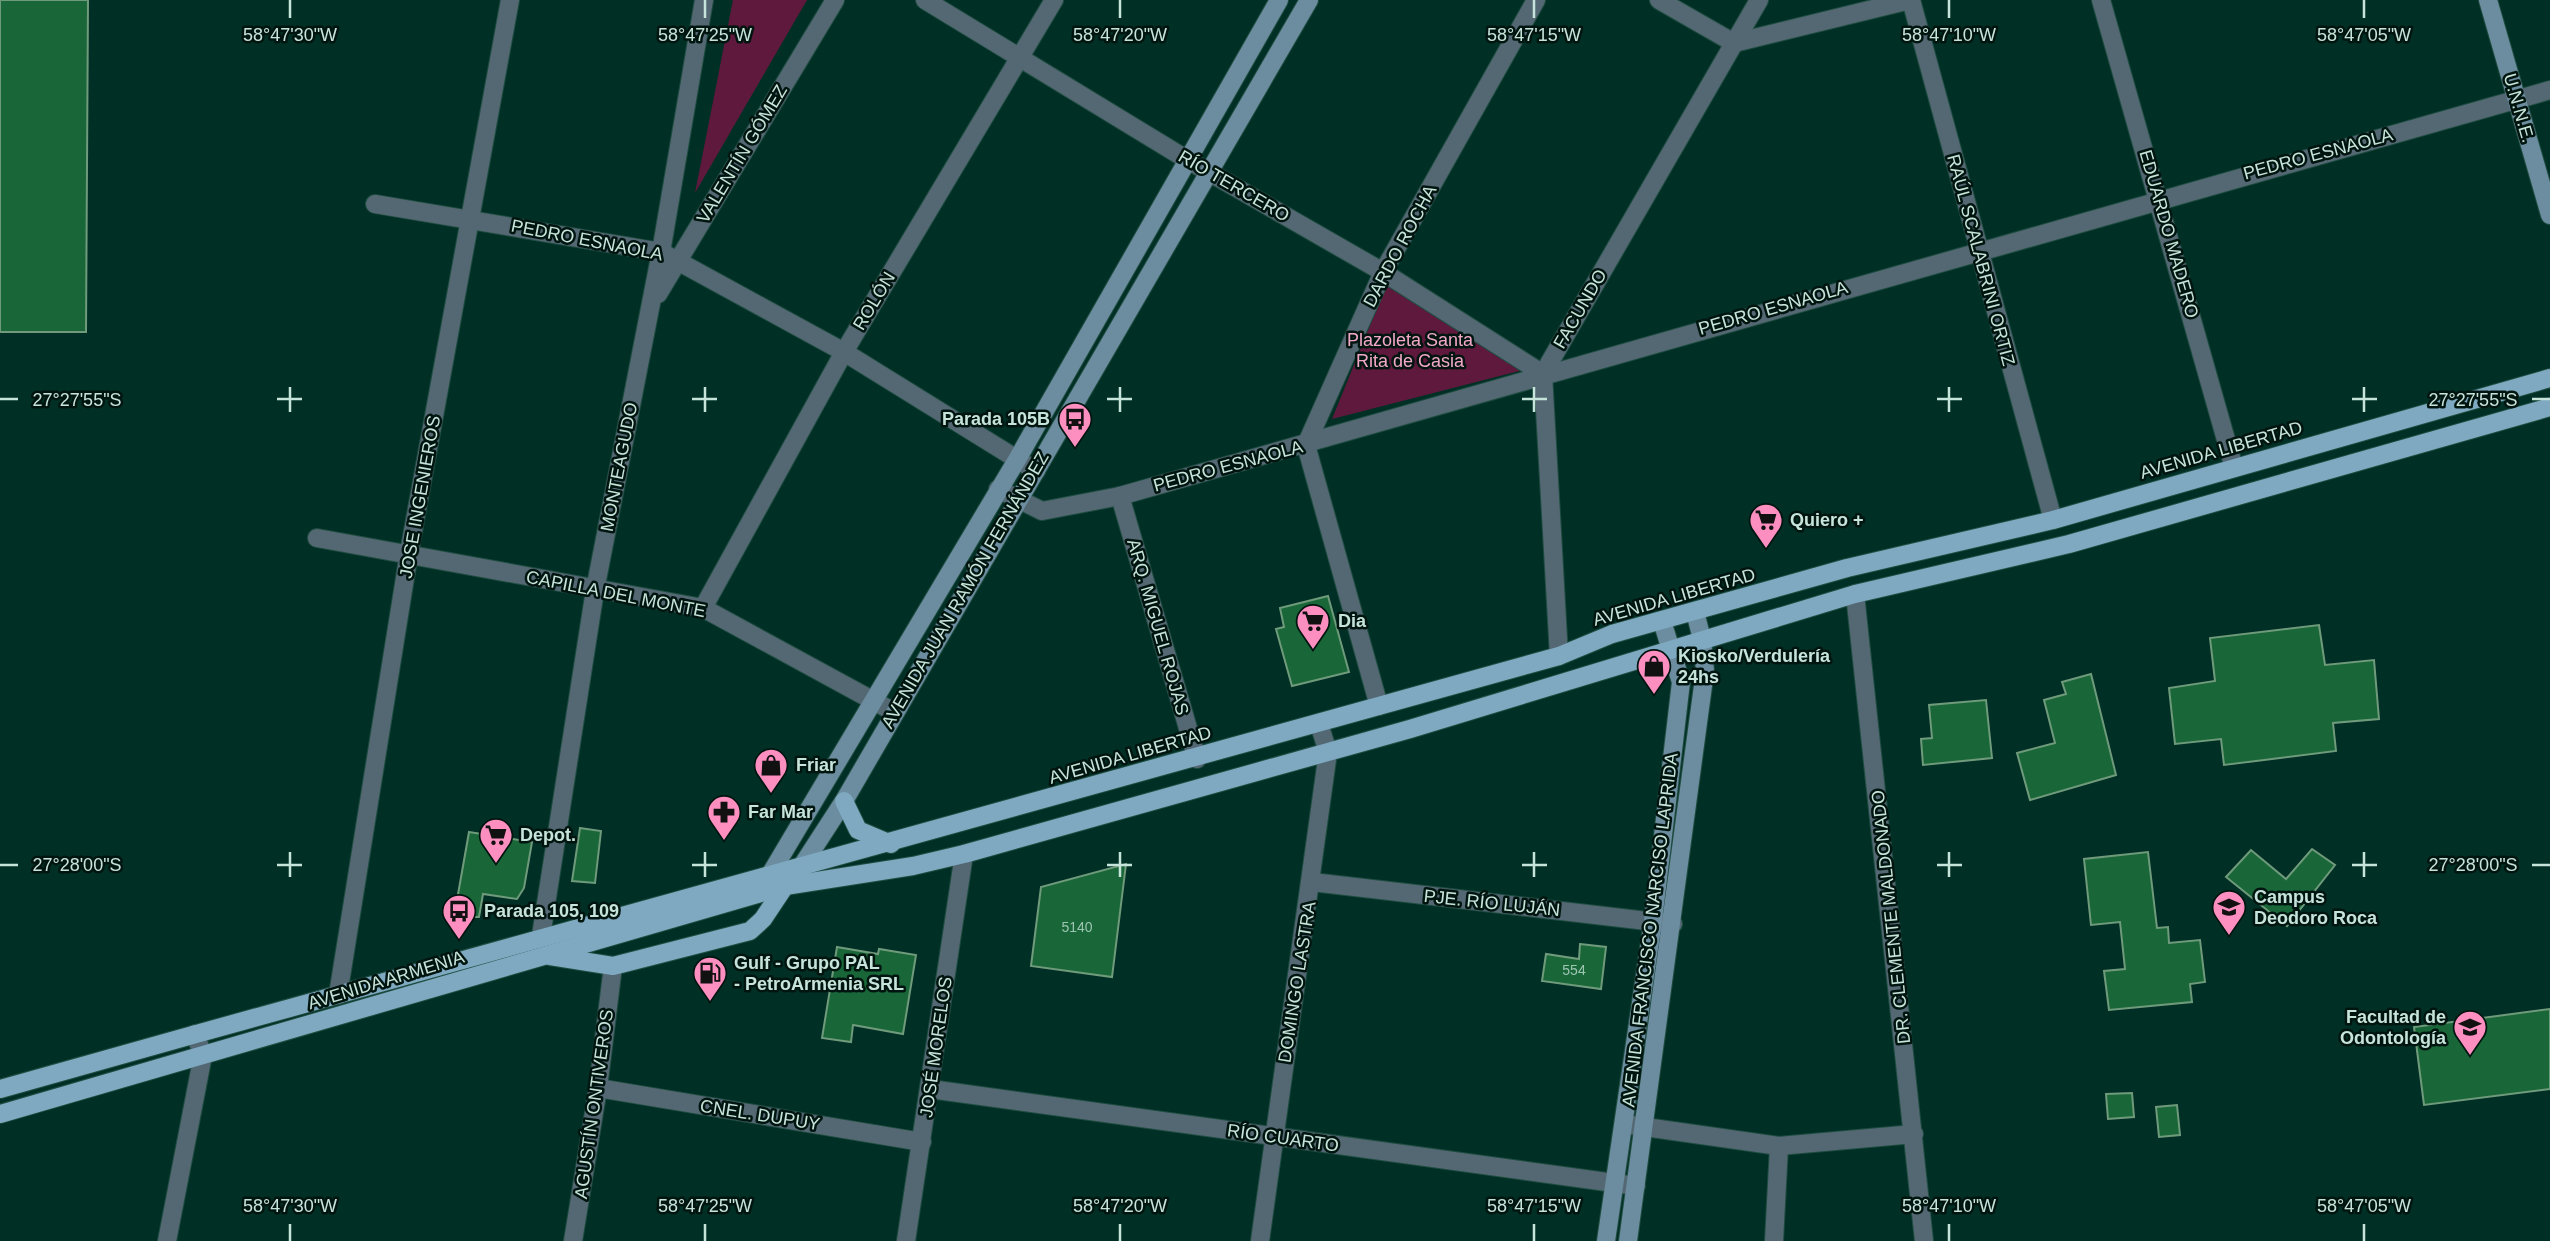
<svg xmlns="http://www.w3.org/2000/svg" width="2550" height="1241" font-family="Arial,sans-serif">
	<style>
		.green { fill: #5f193d }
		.building { fill: #196739; stroke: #6f9a7b; stroke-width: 2 }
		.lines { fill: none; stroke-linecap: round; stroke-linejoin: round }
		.street-casing { stroke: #204d42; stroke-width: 20 }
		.secondary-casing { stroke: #204d42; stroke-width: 20 }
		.primary-casing { stroke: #204d42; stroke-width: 20 }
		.street { stroke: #546874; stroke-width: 18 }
		.secondary { stroke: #6c8d9f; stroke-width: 18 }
		.primary { stroke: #7ea9c0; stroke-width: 18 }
		.ticks { fill: none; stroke: #c7e4da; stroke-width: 2.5 }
		.labels { text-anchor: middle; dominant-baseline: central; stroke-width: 5; stroke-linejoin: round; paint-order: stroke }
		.number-label { font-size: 14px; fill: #9cc5b2 }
		.street-label { font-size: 18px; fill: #c7e4da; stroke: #00150f }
		.park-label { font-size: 18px; fill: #f3a8c8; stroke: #00150f }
		.poi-label { font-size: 18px; font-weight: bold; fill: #c7e4da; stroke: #00150f; text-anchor: start }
		.ticks-label { font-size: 18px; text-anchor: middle; fill: #c7e4da; stroke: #00150f; stroke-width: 5; stroke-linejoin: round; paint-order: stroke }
	</style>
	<rect width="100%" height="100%" fill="#003025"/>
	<g class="green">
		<polygon points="733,0 807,0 695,193"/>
		<polygon points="1388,281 1527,369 1332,419"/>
	</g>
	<g class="building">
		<polygon points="0,0 88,0 86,332 0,332"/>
		<polygon points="1328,596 1349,672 1292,686 1276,629 1284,627 1280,608"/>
		<polygon points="2319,625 2325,665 2374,660 2379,719 2333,723 2336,751 2224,765 2221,739 2175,744 2169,688 2215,681 2210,638"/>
		<polygon points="2091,674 2116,775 2030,800 2017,753 2055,743 2044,700 2066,694 2062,682"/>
		<polygon points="1986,700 1992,758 1923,765 1921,739 1932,738 1929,705"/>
		<polygon points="580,828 601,831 595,883 572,881"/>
		<polygon points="469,832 532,842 524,888 517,899 483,894 479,917 454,917"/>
		<polygon points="2312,849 2335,865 2287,926 2226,877 2251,850 2286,879"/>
		<polygon points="2148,852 2157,928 2168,927 2169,943 2200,940 2205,982 2190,984 2192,1002 2109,1010 2104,971 2125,969 2120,922 2091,925 2084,859"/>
		<polygon points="1126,864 1112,977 1031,966 1041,887"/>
		<polygon points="1580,944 1606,947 1601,989 1542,981 1546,954 1579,959"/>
		<polygon points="837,947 878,954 879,949 916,955 903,1034 853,1025 851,1042 822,1038"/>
		<polygon points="2550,1009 2550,1089 2424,1105 2414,1027"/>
		<polygon points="2132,1093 2134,1117 2108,1119 2106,1094"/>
		<polygon points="2177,1105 2180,1135 2159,1137 2156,1107"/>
	</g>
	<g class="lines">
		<defs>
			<g id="street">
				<polyline points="925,0 1186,159 1383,272 1543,374"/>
				<polyline points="1659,0 1734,43 1910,0"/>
				<polyline points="1911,0 2053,520"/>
				<polyline points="2101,0 2234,468"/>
				<polyline points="375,204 661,252 844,352 1036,471"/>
				<polyline points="658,294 835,0"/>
				<polyline points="998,489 1042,511 1120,496 2550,90"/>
				<polyline points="1120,496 1197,759"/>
				<polyline points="317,538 703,608 894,712"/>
				<polyline points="1855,594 1924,1241"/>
				<polyline points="703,608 844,352 1054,0"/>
				<polyline points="1559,656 1543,374 1759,0"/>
				<polyline points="1379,706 1306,445 1383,272 1536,0"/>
				<polyline points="1312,882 1673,924"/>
				<polyline points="541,936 595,590 661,252 704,0"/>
				<polyline points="338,995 409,553 510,0"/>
				<polyline points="598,1088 922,1142"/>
				<polyline points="930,1089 1636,1186"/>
				<polyline points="1631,1125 1779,1146 1914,1134"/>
				<polyline points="167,1241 203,1055 195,1034"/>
				<polyline points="573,1241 598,1088 613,966"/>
				<polyline points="906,1241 964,854"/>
				<polyline points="1260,1241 1328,752 1319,724"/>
				<polyline points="1774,1241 1779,1146"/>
			</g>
			<g id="secondary">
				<polyline points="2488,0 2550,215"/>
				<polyline points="798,872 844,801 1309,0"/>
				<polyline points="771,873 1018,458 1279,0"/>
				<polyline points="1606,1241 1653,921 1681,682 1662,621"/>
				<polyline points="1628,1241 1705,671 1702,639 1695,612"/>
			</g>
			<g id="primary">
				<polyline points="844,801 858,830 891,844"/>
				<polyline points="550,956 613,966 750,931 763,919 785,886"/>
				<path d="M 0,1089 C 519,943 1039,801 1559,656 L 1612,634 L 1847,568 L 2053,520 L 2550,378"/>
				<polyline points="0,1114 785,886 913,866 964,854 1410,729 1855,594 2069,544 2550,407"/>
			</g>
		</defs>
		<use href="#street" class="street-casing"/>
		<use href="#secondary" class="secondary-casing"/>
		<use href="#primary" class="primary-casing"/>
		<use href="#street" class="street"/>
		<use href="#secondary" class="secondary"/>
		<use href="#primary" class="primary"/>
	</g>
	<path class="ticks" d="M 290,0 L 290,18M 705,0 L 705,18M 1120,0 L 1120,18M 1534,0 L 1534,18M 1949,0 L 1949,18M 2364,0 L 2364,18M 290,387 L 290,412M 705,387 L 705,412M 1120,387 L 1120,412M 1534,387 L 1534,412M 1949,387 L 1949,412M 2364,387 L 2364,412M 0,399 L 18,399M 277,399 L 302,399M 692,399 L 717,399M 1107,399 L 1132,399M 1522,399 L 1547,399M 1937,399 L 1962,399M 2352,399 L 2377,399M 2532,399 L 2550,399M 290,852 L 290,877M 705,852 L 705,877M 1120,852 L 1120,877M 1534,852 L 1534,877M 1949,852 L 1949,877M 2364,852 L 2364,877M 0,865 L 18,865M 277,865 L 302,865M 692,865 L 717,865M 1107,865 L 1132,865M 1522,865 L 1547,865M 1937,865 L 1962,865M 2352,865 L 2377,865M 2532,865 L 2550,865M 290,1224 L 290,1241M 705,1224 L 705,1241M 1120,1224 L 1120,1241M 1534,1224 L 1534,1241M 1949,1224 L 1949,1241M 2364,1224 L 2364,1241"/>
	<defs>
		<symbol id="bus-pin" viewBox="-11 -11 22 30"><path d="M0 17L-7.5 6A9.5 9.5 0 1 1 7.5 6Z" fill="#fd8ec0" stroke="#00150f"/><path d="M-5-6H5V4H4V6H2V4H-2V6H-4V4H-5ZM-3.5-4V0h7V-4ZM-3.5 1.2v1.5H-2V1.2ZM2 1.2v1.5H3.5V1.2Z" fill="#111"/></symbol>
		<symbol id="supermarket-pin" viewBox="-11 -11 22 30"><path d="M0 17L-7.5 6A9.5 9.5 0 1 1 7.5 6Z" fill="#fd8ec0" stroke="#00150f"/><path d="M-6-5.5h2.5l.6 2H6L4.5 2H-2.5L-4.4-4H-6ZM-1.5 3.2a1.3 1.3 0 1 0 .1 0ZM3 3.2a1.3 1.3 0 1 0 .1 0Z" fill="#111"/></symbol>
		<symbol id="shop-pin" viewBox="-11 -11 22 30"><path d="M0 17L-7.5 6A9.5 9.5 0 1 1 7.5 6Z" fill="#fd8ec0" stroke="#00150f"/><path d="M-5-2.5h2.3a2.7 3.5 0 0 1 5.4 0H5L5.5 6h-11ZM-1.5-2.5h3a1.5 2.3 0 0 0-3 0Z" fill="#111"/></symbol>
		<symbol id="pharmacy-pin" viewBox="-11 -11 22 30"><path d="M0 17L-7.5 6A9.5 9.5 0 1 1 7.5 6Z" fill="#fd8ec0" stroke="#00150f"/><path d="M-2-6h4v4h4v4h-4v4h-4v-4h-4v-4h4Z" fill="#111"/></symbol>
		<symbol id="university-pin" viewBox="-11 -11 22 30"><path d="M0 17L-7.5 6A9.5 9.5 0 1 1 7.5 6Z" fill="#fd8ec0" stroke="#00150f"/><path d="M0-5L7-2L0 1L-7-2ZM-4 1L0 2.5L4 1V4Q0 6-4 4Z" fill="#111"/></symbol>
		<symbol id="fuel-pin" viewBox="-11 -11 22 30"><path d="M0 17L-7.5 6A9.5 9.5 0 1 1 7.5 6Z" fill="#fd8ec0" stroke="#00150f"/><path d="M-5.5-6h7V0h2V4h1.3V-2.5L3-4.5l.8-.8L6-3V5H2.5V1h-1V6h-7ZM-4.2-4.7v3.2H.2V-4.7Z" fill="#111"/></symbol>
	</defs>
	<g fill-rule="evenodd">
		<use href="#bus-pin" x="1056" y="400" width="38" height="52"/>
		<use href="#supermarket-pin" x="1747" y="501" width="38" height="52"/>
		<use href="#supermarket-pin" x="1294" y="602" width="38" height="52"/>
		<use href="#shop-pin" x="1635" y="647" width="38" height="52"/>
		<use href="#shop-pin" x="752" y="746" width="38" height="52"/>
		<use href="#pharmacy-pin" x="705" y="793" width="38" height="52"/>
		<use href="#supermarket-pin" x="477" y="816" width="38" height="52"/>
		<use href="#university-pin" x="2210" y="888" width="38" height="52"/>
		<use href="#bus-pin" x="440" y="892" width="38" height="52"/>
		<use href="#fuel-pin" x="691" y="954" width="38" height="52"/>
		<use href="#university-pin" x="2451" y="1008" width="38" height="52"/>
	</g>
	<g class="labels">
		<g class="number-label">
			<text x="1077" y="927">5140</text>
			<text x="1574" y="970">554</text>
		</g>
		<g class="street-label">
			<text transform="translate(2519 108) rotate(74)">U.N.N.E.</text>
			<text transform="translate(742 154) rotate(-59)">VALENTÍN GÓMEZ</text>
			<text transform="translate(2318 154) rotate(-15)">PEDRO ESNAOLA</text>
			<text transform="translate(1234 186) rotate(30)">RÍO TERCERO</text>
			<text transform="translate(2169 234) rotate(74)">EDUARDO MADERO</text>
			<text transform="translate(587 240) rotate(11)">PEDRO ESNAOLA</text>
			<text transform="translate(1400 246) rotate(-62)">DARDO ROCHA</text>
			<text transform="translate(1981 260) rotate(75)">RAÚL SCALABRINI ORTIZ</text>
			<text transform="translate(874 301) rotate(-59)">ROLÓN</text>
			<text transform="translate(1773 308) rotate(-16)">PEDRO ESNAOLA</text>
			<text transform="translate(1580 309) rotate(-60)">FACUNDO</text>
			<text transform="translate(2221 450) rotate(-16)">AVENIDA LIBERTAD</text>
			<text transform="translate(1228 466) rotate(-15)">PEDRO ESNAOLA</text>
			<text transform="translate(619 467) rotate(-79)">MONTEAGUDO</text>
			<text transform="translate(420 497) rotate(-80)">JOSE INGENIEROS</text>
			<text transform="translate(965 590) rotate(-60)">AVENIDA JUAN RAMÓN FERNÁNDEZ</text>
			<text transform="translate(616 594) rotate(11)">CAPILLA DEL MONTE</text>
			<text transform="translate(1674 597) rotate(-16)">AVENIDA LIBERTAD</text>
			<text transform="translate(1158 627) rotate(74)">ARQ. MIGUEL ROJAS</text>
			<text transform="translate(1130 755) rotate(-16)">AVENIDA LIBERTAD</text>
			<text transform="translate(1492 903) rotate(6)">PJE. RÍO LUJÁN</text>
			<text transform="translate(1891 917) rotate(-96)">DR. CLEMENTE MALDONADO</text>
			<text transform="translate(1650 930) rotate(-83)">AVENIDA FRANCISCO NARCISO LAPRIDA</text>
			<text transform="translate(386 980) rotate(-17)">AVENIDA ARMENIA</text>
			<text transform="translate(1297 982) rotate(-81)">DOMINGO LASTRA</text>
			<text transform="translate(936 1047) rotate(-82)">JOSÉ MORELOS</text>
			<text transform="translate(594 1104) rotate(-82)">AGUSTÍN ONTIVEROS</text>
			<text transform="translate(760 1115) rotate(9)">CNEL. DUPUY</text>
			<text transform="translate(1283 1138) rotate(8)">RÍO CUARTO</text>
		</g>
		<g class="park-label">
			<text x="1410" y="340">Plazoleta Santa<tspan x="1410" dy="21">Rita de Casia</tspan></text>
		</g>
		<g class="poi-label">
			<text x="1050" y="419" text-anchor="end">Parada 105B</text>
			<text x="1790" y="520">Quiero +</text>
			<text x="1338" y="621">Dia</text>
			<text x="1678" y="656">Kiosko/Verdulería<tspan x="1678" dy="21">24hs</tspan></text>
			<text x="796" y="765">Friar</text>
			<text x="748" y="812">Far Mar</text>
			<text x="520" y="835">Depot.</text>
			<text x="2254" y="897">Campus<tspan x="2254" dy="21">Deodoro Roca</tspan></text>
			<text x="484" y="911">Parada 105, 109</text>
			<text x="734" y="963">Gulf - Grupo PAL<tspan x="734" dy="21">- PetroArmenia SRL</tspan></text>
			<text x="2446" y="1017" text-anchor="end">Facultad de<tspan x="2446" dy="21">Odontología</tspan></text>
		</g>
	</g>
	<g class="ticks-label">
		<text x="290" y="41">58°47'30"W</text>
		<text x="705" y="41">58°47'25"W</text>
		<text x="1120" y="41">58°47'20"W</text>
		<text x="1534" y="41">58°47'15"W</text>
		<text x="1949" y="41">58°47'10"W</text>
		<text x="2364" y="41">58°47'05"W</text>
		<text x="77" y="406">27°27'55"S</text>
		<text x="2473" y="406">27°27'55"S</text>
		<text x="77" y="871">27°28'00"S</text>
		<text x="2473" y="871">27°28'00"S</text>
		<text x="290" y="1212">58°47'30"W</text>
		<text x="705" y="1212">58°47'25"W</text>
		<text x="1120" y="1212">58°47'20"W</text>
		<text x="1534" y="1212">58°47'15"W</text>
		<text x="1949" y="1212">58°47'10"W</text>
		<text x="2364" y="1212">58°47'05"W</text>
	</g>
</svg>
